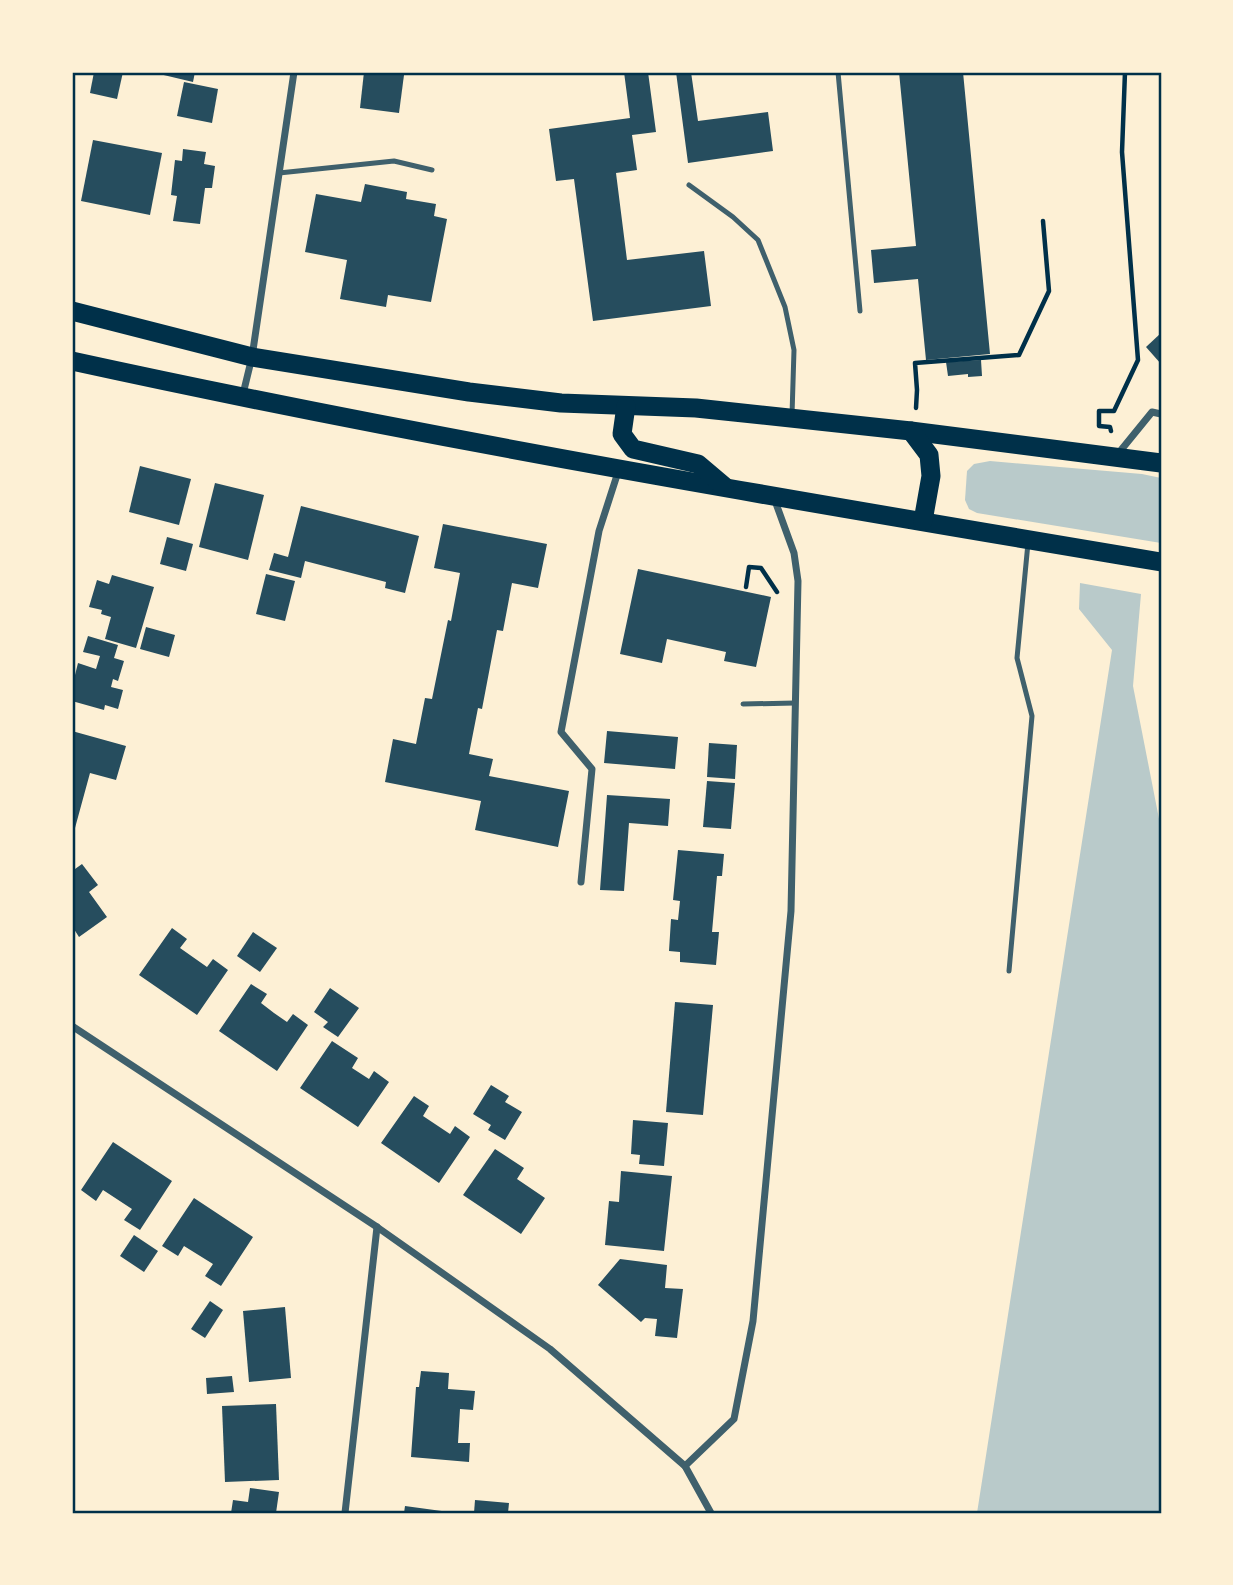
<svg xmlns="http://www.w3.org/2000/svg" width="1233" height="1585" font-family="Ubuntu,sans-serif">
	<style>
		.green { fill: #b9caca }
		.building { fill: #264d5e }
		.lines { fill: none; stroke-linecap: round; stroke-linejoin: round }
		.path { stroke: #003049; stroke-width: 4.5 }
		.service { stroke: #3f606c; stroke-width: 5 }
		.minor { stroke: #3f606c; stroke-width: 7 }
		.trunk { stroke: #003049; stroke-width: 19 }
		.neatline { fill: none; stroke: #003049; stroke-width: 2.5 }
	</style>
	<rect width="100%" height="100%" fill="#fdf0d5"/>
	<g class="green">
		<polygon points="990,461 1142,474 1161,478 1161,543 977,513 969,509 965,500 967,471 974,464"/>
		<polygon points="1080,583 1141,594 1133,686 1161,829 1161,1513 977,1513 1112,650 1079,609"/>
	</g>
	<g class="building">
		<polygon points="94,72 123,72 117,99 90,93"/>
		<polygon points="151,72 195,72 193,82"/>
		<polygon points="364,72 404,75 399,113 360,108"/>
		<polygon points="624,72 648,72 656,132 632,135 637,170 616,173 627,260 704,251 711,306 593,321 574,179 556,181 549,129 630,118"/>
		<polygon points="676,72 691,72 698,121 768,112 773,151 688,163"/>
		<polygon points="899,72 963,72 990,354 926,360 918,279 874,283 871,250 916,246"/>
		<polygon points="184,82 218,89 212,123 177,116"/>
		<polygon points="93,140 162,153 150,215 81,201"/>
		<polygon points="183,149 206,152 204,164 215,166 212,188 205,188 200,224 173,221 177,196 171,195 175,160 182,161"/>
		<polygon points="365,184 407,192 406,199 436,204 434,216 447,219 431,302 388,295 386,307 340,299 347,260 305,252 316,194 361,202"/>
		<polygon points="1161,333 1161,364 1146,347"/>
		<polygon points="981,360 982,376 968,377 968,374 948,376 946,362"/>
		<polygon points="140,466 191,479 179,525 129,512"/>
		<polygon points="215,483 264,495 248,560 199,547"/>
		<polygon points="301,506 419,536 405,593 385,588 386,582 305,561 301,578 269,570 274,553 288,557"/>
		<polygon points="443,524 547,544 538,588 512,583 503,631 497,630 482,709 478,708 469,754 493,759 489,776 569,791 558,847 475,830 481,801 385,782 393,739 416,744 425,698 432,699 448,620 451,621 460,573 434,568"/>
		<polygon points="167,537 193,544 186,571 160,564"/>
		<polygon points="638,569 771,597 756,667 724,661 726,652 667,639 662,663 620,654"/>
		<polygon points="266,574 295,581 285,621 256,614"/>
		<polygon points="112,575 154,587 136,648 105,639 111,617 101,614 102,610 89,607 97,580 109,584"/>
		<polygon points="146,627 175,635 169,657 140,649"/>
		<polygon points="88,636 118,645 114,658 124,661 118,681 113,679 111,687 123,690 118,709 105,705 104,710 72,701 72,687 78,663 96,669 100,656 83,652"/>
		<polygon points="72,731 126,746 116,780 90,773 75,828 72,827"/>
		<polygon points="607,731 678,737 675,769 604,763"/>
		<polygon points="709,743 737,745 735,779 707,777"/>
		<polygon points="707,781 735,783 731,829 703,827"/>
		<polygon points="607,795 670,799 668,826 629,823 624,891 600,890"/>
		<polygon points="678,850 724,854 722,876 717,876 712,932 719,932 716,965 680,962 680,952 669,951 671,919 678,920 680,901 673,900"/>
		<polygon points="82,864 98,885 89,892 107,917 79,937 72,926 72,865 75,869"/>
		<polygon points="172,928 187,939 180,948 207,967 213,959 228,970 197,1015 139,975"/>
		<polygon points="253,932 277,948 260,972 237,956"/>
		<polygon points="251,984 267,994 261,1003 274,1013 287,1022 293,1014 308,1025 277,1071 219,1031"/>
		<polygon points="330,988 359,1008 338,1037 323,1027 328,1022 314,1012"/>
		<polygon points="675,1002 713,1005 703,1115 666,1112"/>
		<polygon points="332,1041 358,1058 352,1068 369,1079 374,1071 389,1082 358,1127 300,1088"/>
		<polygon points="491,1085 509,1096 505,1102 522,1112 505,1140 488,1130 491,1125 473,1114"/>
		<polygon points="414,1096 429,1106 423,1116 450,1134 455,1126 470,1137 439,1183 381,1143"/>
		<polygon points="633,1120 668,1123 664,1166 639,1164 640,1155 631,1154"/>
		<polygon points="113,1142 172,1181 140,1230 124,1220 132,1209 103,1190 96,1201 81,1190"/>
		<polygon points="495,1149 524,1168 517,1179 545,1198 521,1234 463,1195"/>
		<polygon points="621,1171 672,1176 664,1251 605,1245 609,1201 619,1202"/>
		<polygon points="194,1198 253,1237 221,1286 205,1276 213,1264 184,1246 178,1256 162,1246"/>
		<polygon points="134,1235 158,1251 144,1272 120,1256"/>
		<polygon points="620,1259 667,1265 665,1288 683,1289 677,1338 655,1336 657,1319 645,1318 641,1322 598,1285"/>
		<polygon points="210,1301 223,1310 205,1338 191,1329"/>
		<polygon points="285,1307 291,1378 249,1382 243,1311"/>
		<polygon points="421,1371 449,1373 448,1389 475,1391 473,1410 460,1409 458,1443 470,1443 469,1462 411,1457 416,1387 419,1387"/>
		<polygon points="232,1376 234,1392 207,1394 206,1378"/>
		<polygon points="276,1404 279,1480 225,1482 222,1406"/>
		<polygon points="250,1488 279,1492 276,1513 231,1513 233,1500 248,1502"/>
		<polygon points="475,1500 509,1503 508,1513 474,1513"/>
		<polygon points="405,1506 449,1512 449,1513 404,1513"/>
	</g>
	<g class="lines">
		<g class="path">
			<polyline points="916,408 917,390 915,363 1019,355 1049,291 1043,221"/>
			<polyline points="1111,431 1110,427 1099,426 1099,411 1114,411 1138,360 1122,152 1125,72"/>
			<polyline points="746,587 749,567 761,568 777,592"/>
		</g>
		<g class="service">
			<polyline points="838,72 860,311"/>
			<polyline points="279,173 394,161 432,170"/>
			<polyline points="689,185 733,217 758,240 785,307 794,350 792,415"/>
			<polyline points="743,704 795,703"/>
			<polyline points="1009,971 1032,716 1017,658 1028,543"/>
		</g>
		<g class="minor">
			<polyline points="243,394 252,357 294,72"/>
			<polyline points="1117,455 1152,412 1161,414"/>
			<polyline points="581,882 592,769 561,732 599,531 619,469"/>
			<polyline points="72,1026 377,1227 550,1349 685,1466 711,1513"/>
			<polyline points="685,1466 734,1419 753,1321 791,911 798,581 794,553 774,498"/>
			<polyline points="345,1513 377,1227"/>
		</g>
		<g class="trunk">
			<polyline points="72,311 252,357 469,392 561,403 696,408 911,431 1161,463"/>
			<path d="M 72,361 C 433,440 797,501 1161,562"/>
			<polyline points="626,406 622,434 633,449 698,464 724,486"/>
			<polyline points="911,431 929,455 931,476 923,521"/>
		</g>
	</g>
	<rect width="1233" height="1585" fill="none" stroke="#fdf0d5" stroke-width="147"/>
	<rect x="74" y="74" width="1086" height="1438" class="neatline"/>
</svg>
